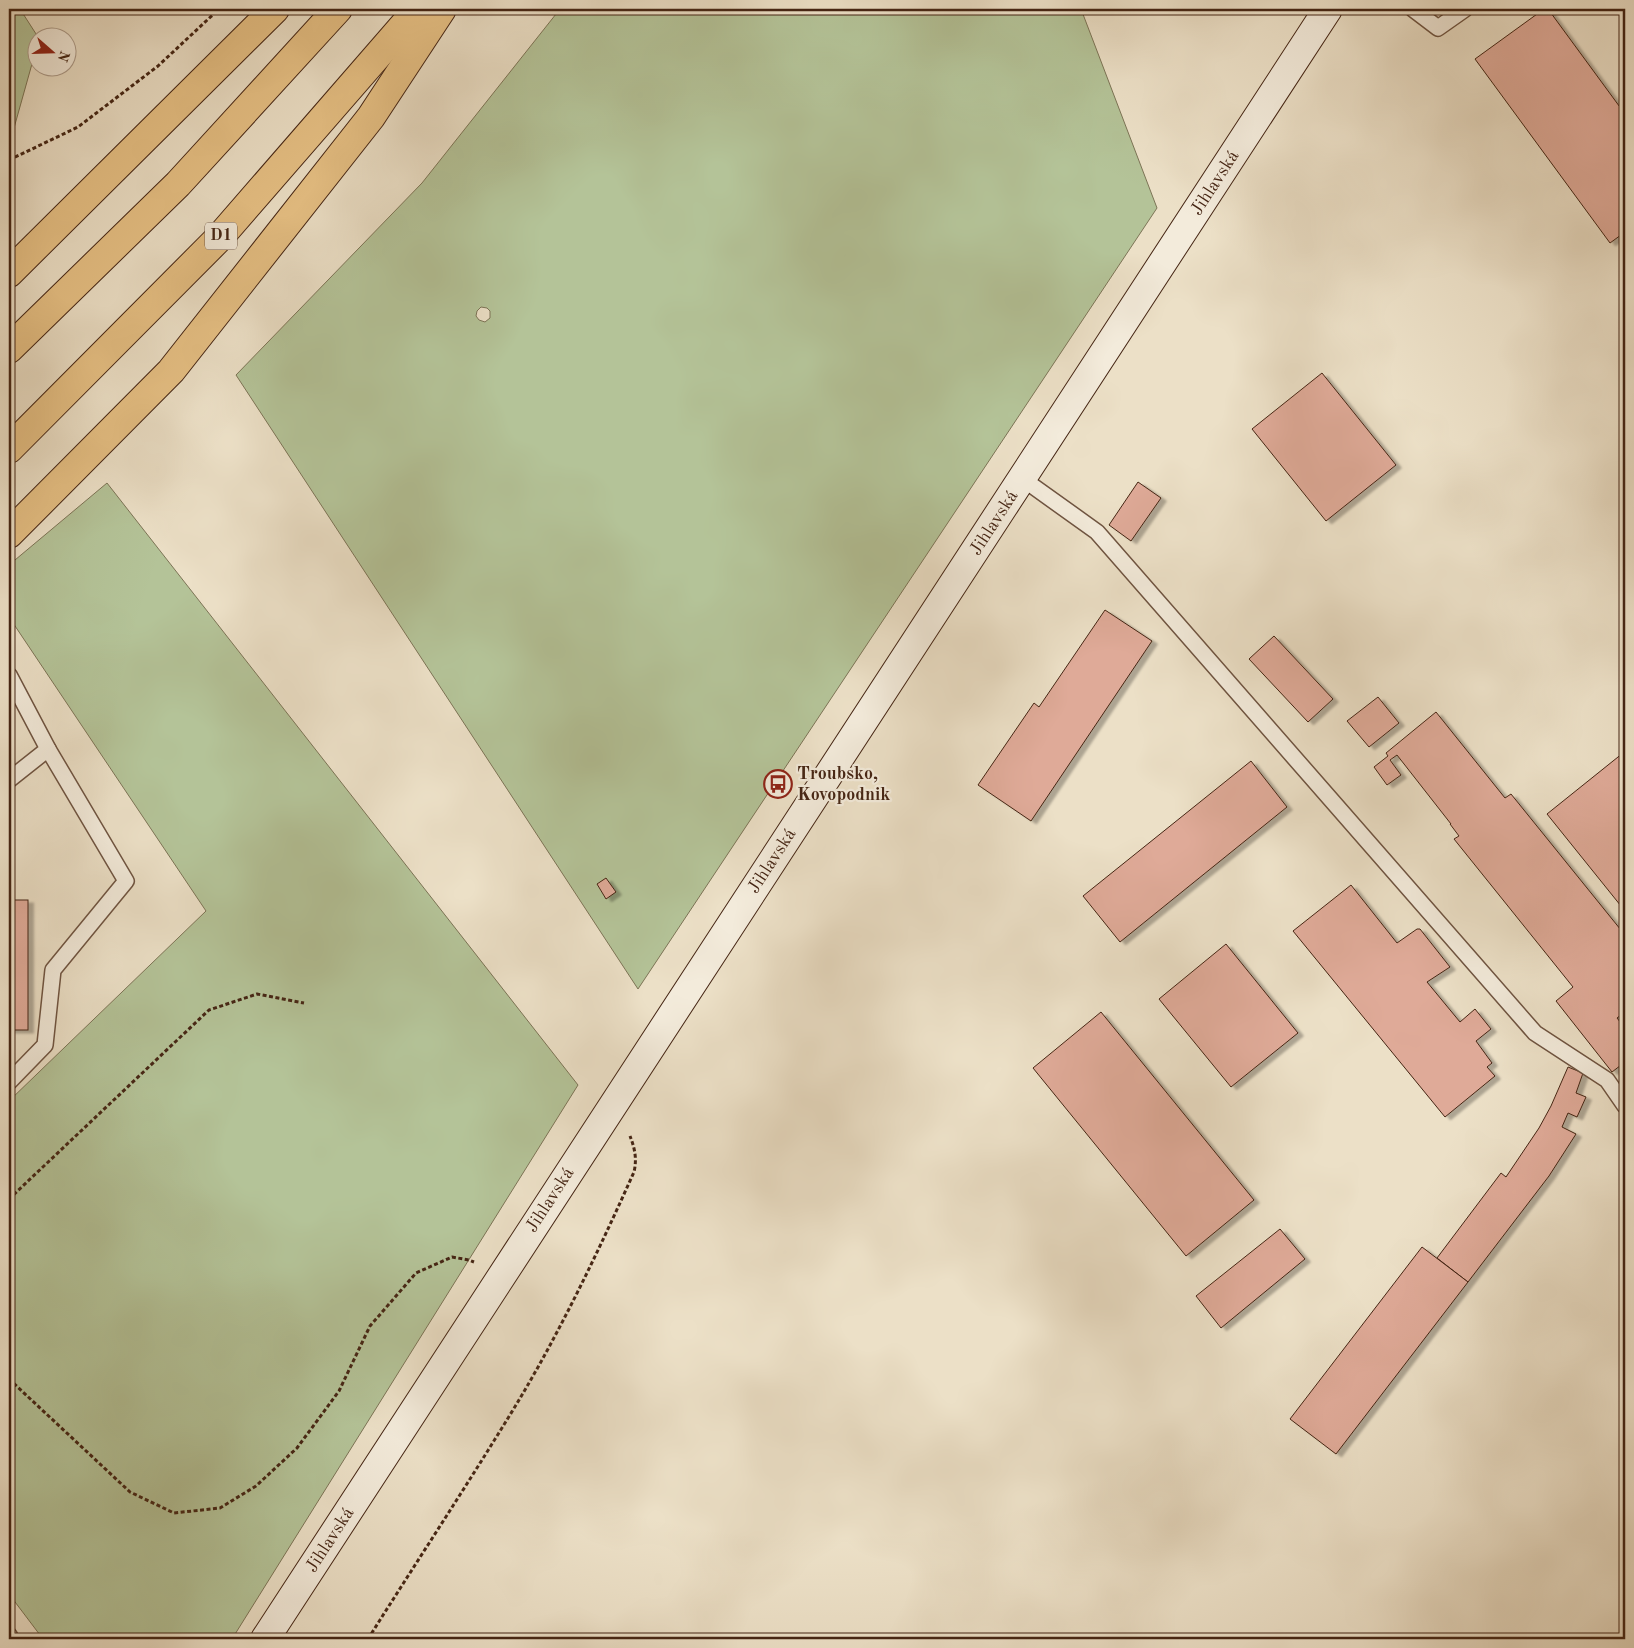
<svg xmlns="http://www.w3.org/2000/svg" width="1634" height="1648" font-family="'Old Standard TT',serif">
	<style>
		.green { fill: #b4c398; stroke: #7c7456; fill-rule: evenodd }
		.building { fill: #dfaa98; stroke: #452514; filter: url(#shadow) }
		.lines { fill: none; stroke-linecap: round; stroke-linejoin: round }
		.service-casing { stroke: #6f5441; stroke-width: 18 }
		.secondary-casing { stroke: #452514; stroke-width: 30 }
		.motorway-casing { stroke: #452514; stroke-width: 30 }
		.path { stroke: #452514; stroke-width: 3; stroke-dasharray: 4 2.5; stroke-linecap: butt }
		.service { stroke: #f3ebdb; stroke-width: 15 }
		.secondary { stroke: #f3ebdb; stroke-width: 28 }
		.motorway { stroke: #e6c084; stroke-width: 28 }
		.labels { text-anchor: middle; dominant-baseline: central; stroke-width: 4.5; stroke-linejoin: round; paint-order: stroke }
		.shield { fill: #f3ebdb; stroke: #796050; stroke-width: 1 }
		.shield-label { font-size: 16px; font-weight: bold; fill: #452514 }
		.street-label { font-size: 18px; fill: #452514; stroke: #f3ebdb }
		.poi-label { font-size: 18px; font-weight: bold; fill: #452514; stroke: #f3ebdb; text-anchor: start }
	</style>
	<defs>
		<filter id="shadow"><feDropShadow dx="5.5" dy="3" stdDeviation="1" flood-color="#0004"/></filter>
	</defs>
	<rect width="100%" height="100%" fill="#ece0c7"/>
	<filter id="stains"><feTurbulence type="fractalNoise" baseFrequency=".004" numOctaves="4"/><feColorMatrix values="0 0 0 0 .2 0 0 0 0 .09 0 0 0 0 .02 0 0 0 .5 -.17"/></filter>
	<radialGradient id="worn" r=".72"><stop offset=".6" stop-color="#630" stop-opacity="0"/><stop offset="1" stop-color="#630" stop-opacity=".3"/></radialGradient>
	<g class="green">
		<polygon points="9,9 20,9 38,37 37,46 14,128 9,131"/>
		<path d="M 560,9 L 1081,9 L 1157,208 L 638,989 L 236,375 L 422,183 ZM 481,307 L 487,308 L 490,311 L 490,318 L 485,322 L 479,320 L 476,316 L 477,311 Z"/>
		<polygon points="107,483 578,1085 232,1639 43,1639 9,1594 9,1101 206,911 9,617 9,565"/>
	</g>
	<g class="building">
		<polygon points="1544,9 1548,9 1625,114 1625,232 1610,243 1475,59"/>
		<polygon points="1322,373 1396,465 1326,521 1252,429"/>
		<polygon points="1138,482 1161,498 1131,541 1109,525"/>
		<polygon points="1105,610 1152,641 1031,821 978,785 1034,703 1039,707"/>
		<polygon points="1274,636 1333,699 1308,722 1249,659"/>
		<polygon points="1378,697 1399,723 1369,747 1347,721"/>
		<polygon points="1436,712 1505,798 1511,794 1625,935 1625,1012 1617,1018 1625,1028 1625,1062 1612,1072 1556,1001 1573,987 1454,839 1459,836 1450,824 1451,824 1397,755 1390,760 1401,775 1387,785 1374,767 1388,756 1386,753"/>
		<polygon points="1623,753 1625,755 1625,911 1547,814"/>
		<polygon points="1251,761 1287,807 1120,942 1083,896"/>
		<polygon points="606,878 616,892 606,899 597,884"/>
		<polygon points="1351,885 1397,943 1417,929 1420,929 1450,967 1427,982 1460,1022 1475,1009 1491,1029 1476,1041 1492,1063 1487,1067 1495,1076 1445,1117 1293,931"/>
		<rect x="9" y="900" width="19" height="130"/>
		<polygon points="1226,944 1298,1033 1231,1087 1159,999"/>
		<polygon points="1101,1012 1254,1200 1186,1256 1033,1068"/>
		<polygon points="1568,1067 1583,1073 1576,1093 1586,1097 1577,1117 1568,1113 1562,1127 1576,1134 1549,1176 1468,1282 1437,1258 1501,1173 1506,1177 1539,1128 1551,1106"/>
		<polygon points="1280,1229 1305,1259 1221,1328 1196,1296"/>
		<polygon points="1422,1247 1468,1282 1336,1454 1290,1419"/>
	</g>
	<g class="lines">
		<defs>
			<g id="service">
				<polyline points="1413,9 1438,28 1465,9"/>
				<polyline points="1023,479 1097,532 1535,1033 1607,1080 1625,1106"/>
				<polyline points="9,675 48,749 9,780"/>
				<polyline points="9,1082 45,1045 53,970 126,881 48,749"/>
				<polyline points="9,1635 11,1639"/>
			</g>
			<polyline id="secondary" points="265,1639 1328,9"/>
			<g id="motorway">
				<polyline points="9,273 275,9"/>
				<polyline points="9,349 178,184 338,9"/>
				<polyline points="9,449 219,238 418,9"/>
				<polyline points="9,534 171,371 371,117 442,9"/>
			</g>
		</defs>
		<use href="#service" class="service-casing"/>
		<use href="#secondary" class="secondary-casing"/>
		<use href="#motorway" class="motorway-casing"/>
		<g class="path">
			<polyline points="9,160 78,127 158,66 219,9"/>
			<polyline points="9,1199 209,1010 257,994 304,1003"/>
			<polyline points="9,1379 130,1492 174,1513 220,1508 256,1486 297,1448 339,1391 370,1326 416,1273 452,1257 469,1260 474,1262"/>
			<path d="M 368,1639 C 417,1561 468,1484 516,1405 C 560,1332 599,1250 634,1172 C 637,1159 635,1149 630,1136"/>
		</g>
		<use href="#service" class="service"/>
		<use href="#secondary" class="secondary"/>
		<use href="#motorway" class="motorway"/>
	</g>
	<defs>
		<symbol id="bus-ring" viewBox="-11 -11 22 22"><circle r="9.5" fill="#f3ebdb" stroke="#8f2418" stroke-width="1.5"/><path d="M-5-6H5V4H4V6H2V4H-2V6H-4V4H-5ZM-3.5-4V0h7V-4ZM-3.5 1.2v1.5H-2V1.2ZM2 1.2v1.5H3.5V1.2Z" fill="#8f2418"/></symbol>
	</defs>
	<g fill-rule="evenodd">
		<use href="#bus-ring" x="762" y="768" width="32" height="32"/>
	</g>
	<g class="labels">
		<rect class="shield" x="205" y="222.5" width="32" height="27" rx="4"/>
		<g class="shield-label">
			<text x="221" y="236">D1</text>
		</g>
		<g class="street-label">
			<text transform="translate(1215 183) rotate(-57)">Jihlavská</text>
			<text transform="translate(994 523) rotate(-57)">Jihlavská</text>
			<text transform="translate(772 861) rotate(-57)">Jihlavská</text>
			<text transform="translate(550 1200) rotate(-57)">Jihlavská</text>
			<text transform="translate(330 1540) rotate(-57)">Jihlavská</text>
		</g>
		<g class="poi-label">
			<text x="797" y="774">Troubsko,<tspan x="797" dy="21">Kovopodnik</tspan></text>
		</g>
	</g>
	<rect width="1634" height="1648" fill="none" stroke="#ece0c7" stroke-width="30"/>
	<rect x="10" y="10" width="1614" height="1628" fill="none" stroke="#452514" stroke-width="2.5"/>
	<rect x="15" y="15" width="1604" height="1618" fill="none" stroke="#452514"/>
	<g transform="translate(52 52) rotate(110)"><circle r="24" fill="#f3ebdb" stroke="#ad9c8b"/>
	<path d="M0-4L9 19L0 12L-9 19Z" fill="#8f2418"/>
	<text y="-8" font-size="14" font-weight="bold" text-anchor="middle" fill="#452514">N</text>
	</g>
	<rect width="100%" height="100%" filter="url(#stains)"/>
	<rect width="100%" height="100%" fill="url(#worn)"/>
</svg>
